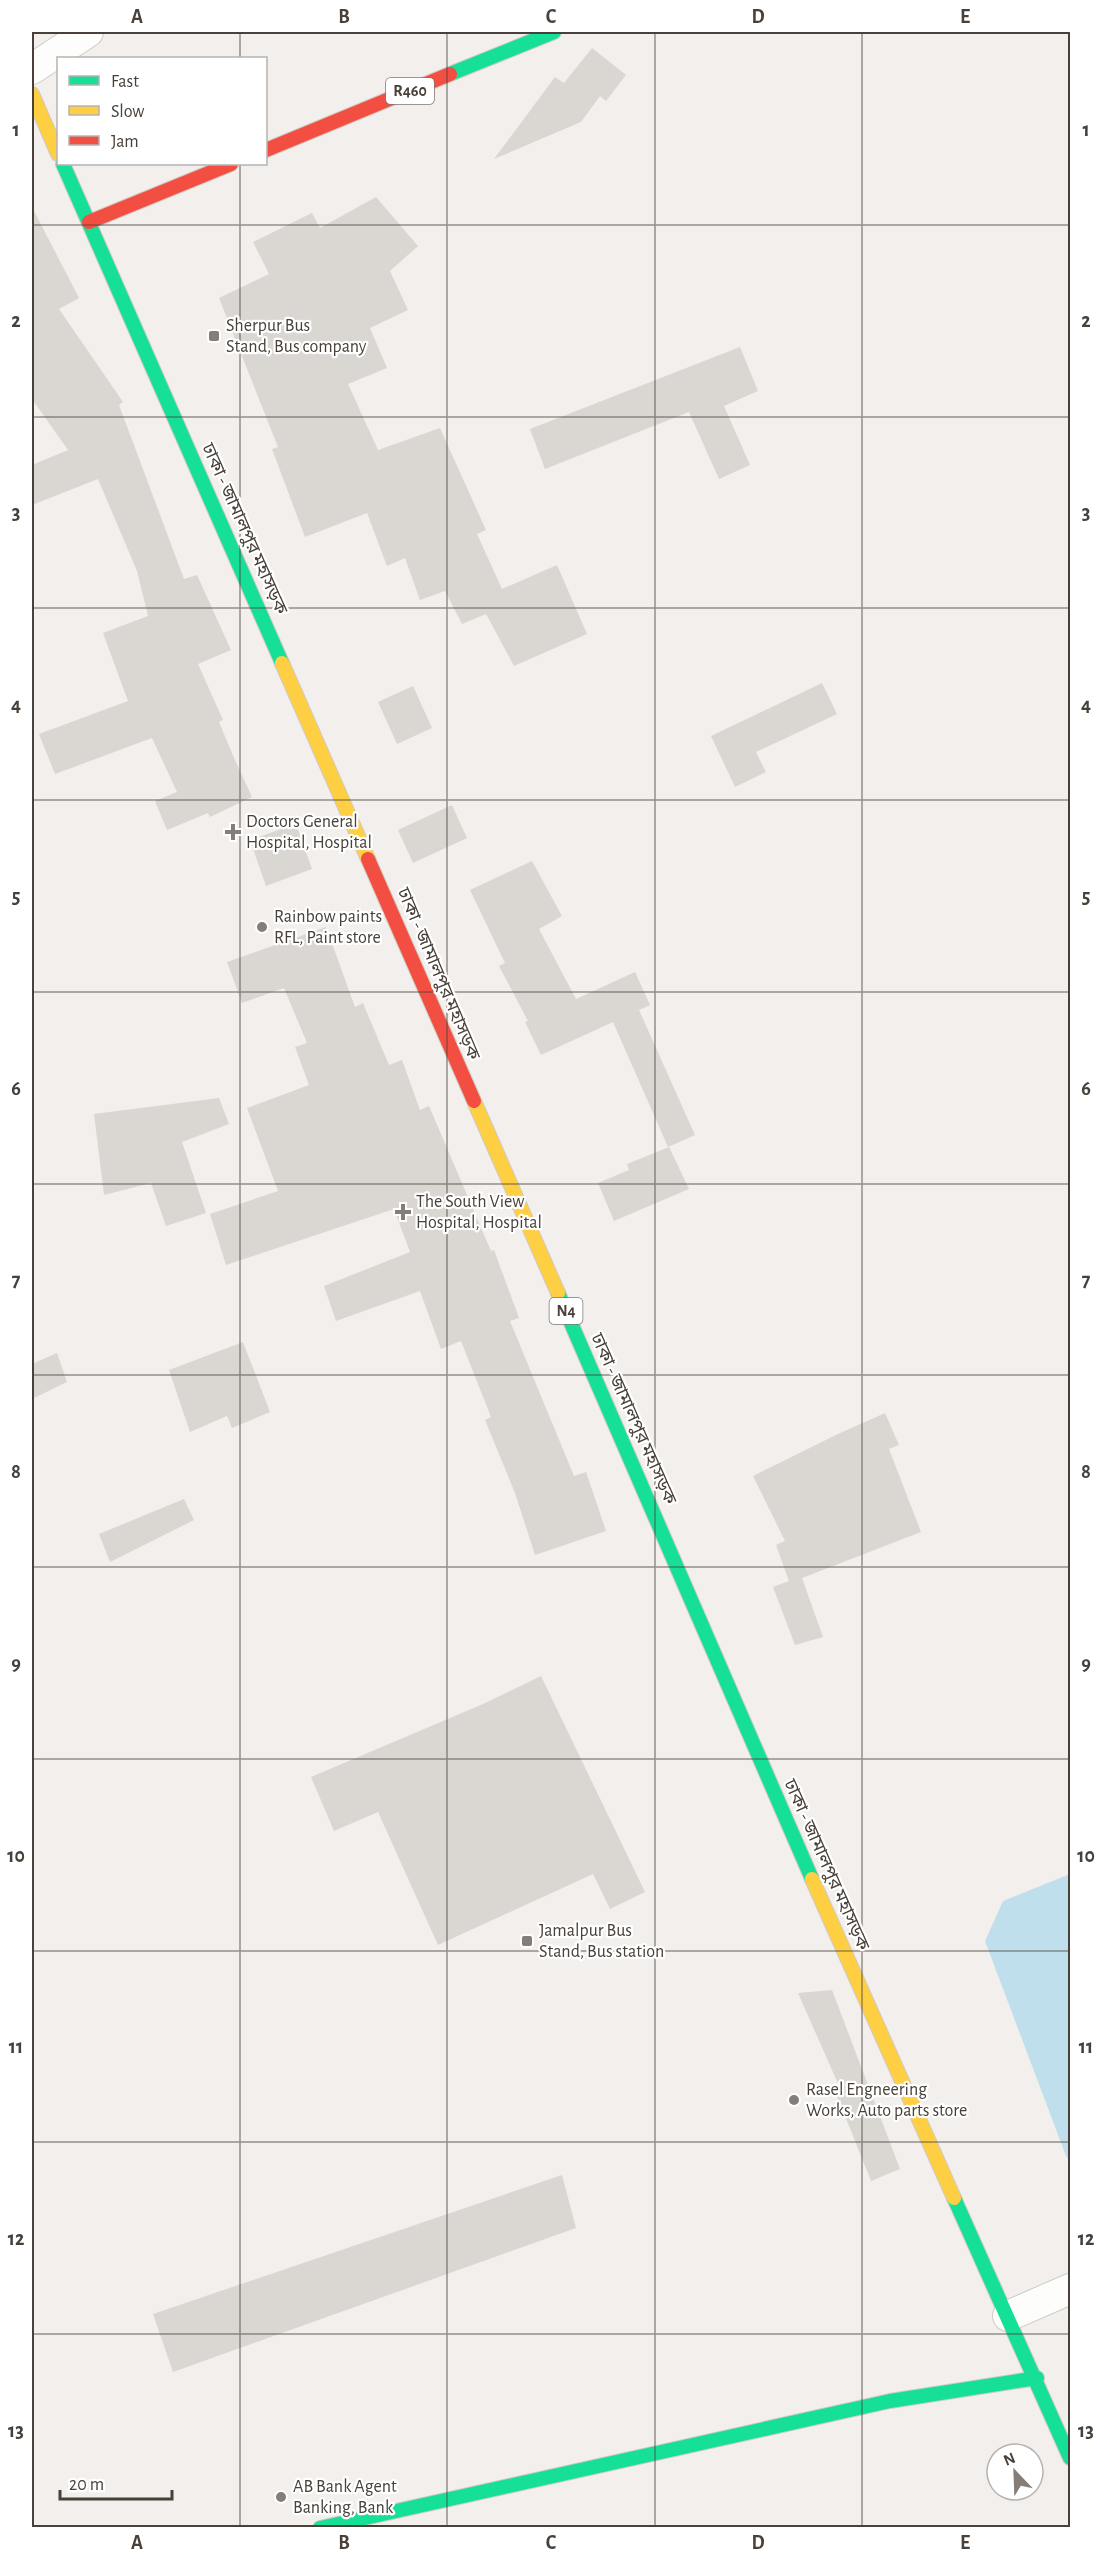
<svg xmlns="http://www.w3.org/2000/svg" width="1102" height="2559" font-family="'Alegreya Sans','Noto Sans Bengali',sans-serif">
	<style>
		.water { fill: #c0dfec }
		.building { fill: #dad7d3 }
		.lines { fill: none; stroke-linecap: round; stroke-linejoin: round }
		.street-casing { stroke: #cecbc8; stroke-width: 32 }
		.fast-casing { stroke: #d0cbc4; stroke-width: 16 }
		.slow-casing { stroke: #d0cbc4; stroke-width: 16 }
		.jam-casing { stroke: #d0cbc4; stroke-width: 16 }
		.street { stroke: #fdfdfc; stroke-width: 30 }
		.fast { stroke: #16e098; stroke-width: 14 }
		.slow { stroke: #ffcf43; stroke-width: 14 }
		.jam { stroke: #f24e42; stroke-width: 14 }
		.grid { fill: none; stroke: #484039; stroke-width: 1.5; stroke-opacity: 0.55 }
		.poi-dot { fill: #847d78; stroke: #fff; stroke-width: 2 }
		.labels { text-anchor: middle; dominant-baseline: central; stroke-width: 4.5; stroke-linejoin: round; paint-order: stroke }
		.shield { fill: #fff; stroke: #7f7974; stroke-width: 1.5 }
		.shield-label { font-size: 16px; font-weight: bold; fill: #484039 }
		.poi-label { font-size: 18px; fill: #484039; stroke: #fff; text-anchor: start }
		.street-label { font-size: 18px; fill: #484039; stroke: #fff }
		.neatline { fill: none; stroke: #484039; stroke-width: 2 }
		.grid-label { font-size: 20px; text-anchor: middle; font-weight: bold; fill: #484039 }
	</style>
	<rect width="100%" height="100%" fill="#f2efec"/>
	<polygon class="water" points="1070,1874 1070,2161 1066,2156 985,1941 1003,1901"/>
	<g class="building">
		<polygon points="592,48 626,75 606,101 600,96 581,122 494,159 555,77 564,83"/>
		<polygon points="376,197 418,246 390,271 408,310 370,328 387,368 348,384 378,450 440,428 486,530 477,534 502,589 557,565 587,634 514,666 486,614 462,624 445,591 420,600 405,558 387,566 367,513 305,537 272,449 278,447 219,298 269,274 253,242 312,213 320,228"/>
		<polygon points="32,207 79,298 59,309 123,402 119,405 184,579 197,575 231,650 198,664 223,720 219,722 234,758 252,797 210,817 208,813 167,830 155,801 177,792 152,738 55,774 39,734 128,701 103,633 148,616 137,571 98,479 32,505 32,465 68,450 32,399"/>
		<polygon points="740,347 758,391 724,406 750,465 719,479 689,412 545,469 530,429"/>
		<polygon points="822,683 837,714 756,752 766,772 735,787 711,736"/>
		<polygon points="413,686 432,728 397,744 378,702"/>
		<polygon points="452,805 467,838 413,863 398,830"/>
		<polygon points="296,824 312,869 266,886 250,840"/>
		<polygon points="532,861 562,916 539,929 576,999 635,972 650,1005 639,1010 695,1135 668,1147 613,1022 541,1055 525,1022 528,1021 499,966 505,963 470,890"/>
		<polygon points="326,927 355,1007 363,1003 389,1065 402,1060 420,1110 429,1106 491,1251 494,1250 519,1318 510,1321 574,1476 586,1472 606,1531 535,1555 515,1493 485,1420 491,1417 461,1341 441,1349 420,1291 336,1321 324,1286 410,1252 394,1209 226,1265 210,1214 278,1191 247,1108 309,1085 295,1047 307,1043 284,988 242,1003 227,962"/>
		<polygon points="219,1098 229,1124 182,1142 206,1213 166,1226 151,1183 104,1195 94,1114"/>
		<polygon points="669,1147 689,1189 614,1221 598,1183 629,1170 627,1164"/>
		<polygon points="243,1342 270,1412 232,1428 227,1416 190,1432 169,1370"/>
		<polygon points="57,1353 67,1382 32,1399 32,1364"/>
		<polygon points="885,1413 899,1445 889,1449 921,1532 802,1578 823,1637 795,1645 773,1587 789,1581 776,1545 785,1541 753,1476 838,1434"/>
		<polygon points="184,1499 194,1520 110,1562 99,1534"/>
		<polygon points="541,1676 645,1892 610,1909 593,1874 438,1945 378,1812 334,1831 311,1777 483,1704"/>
		<polygon points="832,1990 900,2169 871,2181 835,2091 840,2088 798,1993"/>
		<polygon points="562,2175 576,2228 173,2372 153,2314"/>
	</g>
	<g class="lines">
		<defs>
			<g id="street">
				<polyline points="32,69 88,32"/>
				<polyline points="1008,2316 1070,2289"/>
			</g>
			<g id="fast">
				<polyline points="450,74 554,32"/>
				<polyline points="63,164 282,663"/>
				<polyline points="558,1293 812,1879"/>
				<polyline points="954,2198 1070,2458"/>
				<polyline points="320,2528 890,2401 1037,2378"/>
			</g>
			<g id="slow">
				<polyline points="32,94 58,154"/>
				<polyline points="282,663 368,859"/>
				<polyline points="474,1101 558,1293"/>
				<polyline points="812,1879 954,2198"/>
			</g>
			<g id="jam">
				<polyline points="266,150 450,74"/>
				<polyline points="89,222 231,164"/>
				<polyline points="368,859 474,1101"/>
			</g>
		</defs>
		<use href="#street" class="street-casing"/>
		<use href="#fast" class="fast-casing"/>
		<use href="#slow" class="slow-casing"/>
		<use href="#jam" class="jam-casing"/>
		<use href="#street" class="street"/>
		<use href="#fast" class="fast"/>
		<use href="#slow" class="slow"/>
		<use href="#jam" class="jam"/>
	</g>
	<path class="grid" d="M 240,32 L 240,58M 447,32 L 447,2528M 655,32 L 655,2528M 862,32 L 862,2528M 240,164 L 240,2528M 32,225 L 1070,225M 32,417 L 1070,417M 32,608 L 1070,608M 32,800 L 1070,800M 32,992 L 1070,992M 32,1184 L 1070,1184M 32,1375 L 1070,1375M 32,1567 L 1070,1567M 32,1759 L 1070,1759M 32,1951 L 1070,1951M 32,2142 L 1070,2142M 32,2334 L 1070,2334"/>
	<g class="poi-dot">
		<rect x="208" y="330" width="12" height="12" rx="3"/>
		<path d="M230 823h6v6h6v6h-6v6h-6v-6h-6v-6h6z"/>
		<circle cx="262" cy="927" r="6"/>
		<path d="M400 1203h6v6h6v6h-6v6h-6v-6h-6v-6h6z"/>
		<rect x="521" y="1935" width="12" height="12" rx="3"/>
		<circle cx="794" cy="2100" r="6"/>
		<circle cx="281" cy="2497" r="6"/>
	</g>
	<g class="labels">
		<g class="shield">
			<rect x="386" y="78" width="48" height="26" rx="4.5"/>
			<rect x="549.5" y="1298" width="33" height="26" rx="4.5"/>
		</g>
		<g class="shield-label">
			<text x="410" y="91">R460</text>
			<text x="566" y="1311">N4</text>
		</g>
		<g class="poi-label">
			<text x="226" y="326">Sherpur Bus<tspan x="226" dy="21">Stand, Bus company</tspan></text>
			<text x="246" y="822">Doctors General<tspan x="246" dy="21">Hospital, Hospital</tspan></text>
			<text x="274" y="917">Rainbow paints<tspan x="274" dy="21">RFL, Paint store</tspan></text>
			<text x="416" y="1202">The South View<tspan x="416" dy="21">Hospital, Hospital</tspan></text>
			<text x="539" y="1931">Jamalpur Bus<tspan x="539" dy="21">Stand, Bus station</tspan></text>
			<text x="806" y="2090">Rasel Engneering<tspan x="806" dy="21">Works, Auto parts store</tspan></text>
			<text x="293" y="2487">AB Bank Agent<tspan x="293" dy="21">Banking, Bank</tspan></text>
		</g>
		<g class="street-label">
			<text transform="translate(244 529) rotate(66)">ঢাকা - জামালপুর মহাসড়ক</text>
			<text transform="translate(438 974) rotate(67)">ঢাকা - জামালপুর মহাসড়ক</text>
			<text transform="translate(633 1419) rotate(66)">ঢাকা - জামালপুর মহাসড়ক</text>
			<text transform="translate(826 1865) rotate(66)">ঢাকা - জামালপুর মহাসড়ক</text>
		</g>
	</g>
	<rect width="1102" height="2559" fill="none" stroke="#ffffff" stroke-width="66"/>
	<rect x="57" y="57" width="210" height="108" fill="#ffffff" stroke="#b6b3b0" stroke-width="1.5"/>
	<rect x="69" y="76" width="30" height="9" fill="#16e098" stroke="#b6b3b0" stroke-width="1.5"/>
	<text x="111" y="87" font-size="18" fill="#484039">Fast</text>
	<rect x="69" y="106" width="30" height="9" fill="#ffcf43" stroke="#b6b3b0" stroke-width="1.5"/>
	<text x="111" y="117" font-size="18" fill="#484039">Slow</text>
	<rect x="69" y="136" width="30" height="9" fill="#f24e42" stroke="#b6b3b0" stroke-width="1.5"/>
	<text x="111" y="147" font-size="18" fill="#484039">Jam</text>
	<g transform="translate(1015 2472) rotate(337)"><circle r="28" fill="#ffffff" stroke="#b6b3b0" stroke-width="1.5"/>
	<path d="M0-4.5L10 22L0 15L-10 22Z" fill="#847d78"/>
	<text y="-9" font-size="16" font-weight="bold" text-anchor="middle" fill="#484039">N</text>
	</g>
	<path d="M60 2490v9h112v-9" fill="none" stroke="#484039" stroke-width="3"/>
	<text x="69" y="2490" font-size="18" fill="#484039" stroke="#ffffff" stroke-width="4.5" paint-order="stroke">20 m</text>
	<rect x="33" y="33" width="1036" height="2493" class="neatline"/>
	<g class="grid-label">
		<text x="137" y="23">A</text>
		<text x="344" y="23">B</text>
		<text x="551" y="23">C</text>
		<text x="758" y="23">D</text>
		<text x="965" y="23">E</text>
		<text x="16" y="136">1</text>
		<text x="1086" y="136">1</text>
		<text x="16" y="327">2</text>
		<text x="1086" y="327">2</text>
		<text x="16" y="519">3</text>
		<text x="1086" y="519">3</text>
		<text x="16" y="711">4</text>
		<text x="1086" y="711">4</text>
		<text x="16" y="903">5</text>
		<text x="1086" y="903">5</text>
		<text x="16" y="1095">6</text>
		<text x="1086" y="1095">6</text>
		<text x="16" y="1286">7</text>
		<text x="1086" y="1286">7</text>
		<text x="16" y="1478">8</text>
		<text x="1086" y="1478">8</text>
		<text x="16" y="1670">9</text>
		<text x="1086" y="1670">9</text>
		<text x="16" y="1862">10</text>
		<text x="1086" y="1862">10</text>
		<text x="16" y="2053">11</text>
		<text x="1086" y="2053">11</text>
		<text x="16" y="2245">12</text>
		<text x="1086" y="2245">12</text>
		<text x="16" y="2437">13</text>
		<text x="1086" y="2437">13</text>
		<text x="137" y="2549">A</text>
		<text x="344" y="2549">B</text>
		<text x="551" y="2549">C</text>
		<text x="758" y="2549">D</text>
		<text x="965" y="2549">E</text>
	</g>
</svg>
